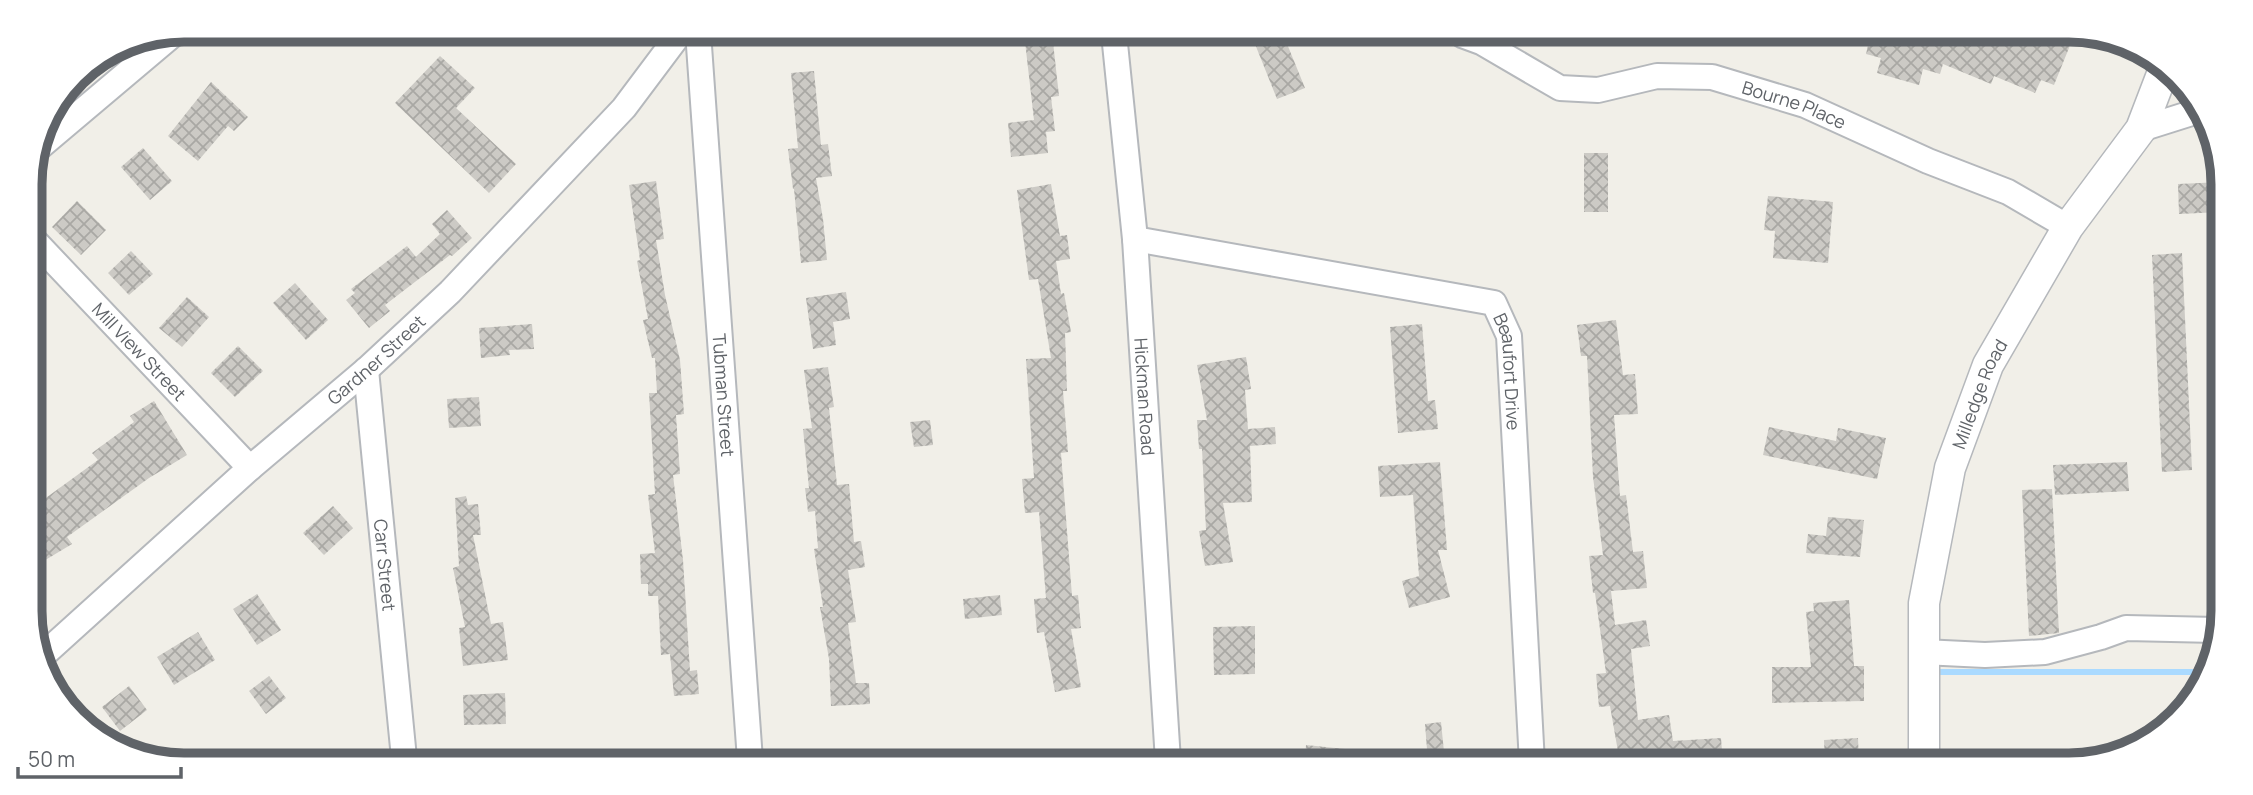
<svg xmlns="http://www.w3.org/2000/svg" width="2253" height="795" font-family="Manrope,sans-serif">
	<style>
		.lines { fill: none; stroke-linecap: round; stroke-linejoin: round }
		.stream { stroke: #aadaff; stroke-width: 6 }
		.building { fill: url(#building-cross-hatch) }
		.minor-casing { stroke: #b5b8bc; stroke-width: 28 }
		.tertiary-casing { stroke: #b5b8bc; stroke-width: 33 }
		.minor { stroke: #fff; stroke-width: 24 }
		.tertiary { stroke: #fff; stroke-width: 30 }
		.labels { text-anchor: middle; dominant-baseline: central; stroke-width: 7; stroke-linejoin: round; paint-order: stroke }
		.street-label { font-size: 18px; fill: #5f6368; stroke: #fff }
		.rim { fill: none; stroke: #5f6368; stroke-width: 9 }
	</style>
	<defs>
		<pattern id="building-cross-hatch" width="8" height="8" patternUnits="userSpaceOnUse" patternTransform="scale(1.75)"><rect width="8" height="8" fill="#cccac5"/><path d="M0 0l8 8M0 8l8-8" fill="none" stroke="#a9a8a4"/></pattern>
	</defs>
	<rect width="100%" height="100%" fill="#f1efe8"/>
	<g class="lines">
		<polyline class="stream" points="1932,672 2207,672"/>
	</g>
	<g class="building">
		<polygon points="1024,33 1052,33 1059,96 1051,97 1055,131 1046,132 1048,153 1011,157 1008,123 1034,120"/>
		<polygon points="1251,34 1283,34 1305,88 1277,99"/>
		<polygon points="1870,37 2057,38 2071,43 2054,85 2041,80 2035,93 1994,76 1991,84 1943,64 1940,74 1923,69 1919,85 1877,73 1881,58 1866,54"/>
		<polygon points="440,56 475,88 456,108 516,164 489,193 395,103"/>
		<polygon points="814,71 821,145 828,144 832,176 816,178 823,219 827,260 801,263 794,189 793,189 788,149 798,148 791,73"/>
		<polygon points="211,82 248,117 234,131 228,126 198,161 168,136"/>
		<polygon points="143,148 172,181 150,200 121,167"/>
		<rect x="1584" y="153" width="24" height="59"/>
		<polygon points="656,181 664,239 656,240 665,295 680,360 684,414 676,415 680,474 673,475 683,560 690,671 697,670 699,694 674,696 670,654 661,655 658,596 648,596 648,584 641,584 640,554 655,553 648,495 655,494 649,393 657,393 655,358 652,358 643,320 648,319 637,261 640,260 629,185"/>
		<polygon points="2222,182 2221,212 2179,214 2178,184"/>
		<polygon points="1051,184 1060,236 1067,235 1070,259 1056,261 1061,294 1064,293 1071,332 1065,333 1067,391 1063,391 1068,452 1061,453 1072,596 1078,595 1081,628 1071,629 1081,687 1055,692 1044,632 1037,633 1034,599 1046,598 1039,512 1025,513 1022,479 1034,478 1026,359 1051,358 1038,279 1029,280 1017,190"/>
		<polygon points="1768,196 1833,202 1828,263 1773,258 1775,231 1764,230"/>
		<polygon points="77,201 106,230 81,255 52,227"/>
		<polygon points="447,210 472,238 452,256 450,255 385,305 390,311 369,328 346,300 355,293 351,289 407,246 416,257 440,234 432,224"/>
		<polygon points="131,251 153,274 129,295 108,273"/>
		<polygon points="2182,253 2192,470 2162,472 2152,255"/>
		<polygon points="295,283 328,320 306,340 273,303"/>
		<polygon points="846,292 850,319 833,322 836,345 813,349 806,298"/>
		<polygon points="187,297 209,317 182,347 159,328"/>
		<polygon points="1616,320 1623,375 1635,374 1638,414 1614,415 1620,496 1626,495 1633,552 1643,551 1647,588 1611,591 1615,625 1646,620 1650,646 1631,649 1638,720 1669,715 1673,741 1721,738 1723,764 1620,763 1610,706 1599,707 1596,674 1606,673 1595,593 1593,593 1589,556 1603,555 1593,477 1587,356 1581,356 1577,325"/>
		<polygon points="532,324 534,349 509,350 510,355 481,358 479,328"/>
		<polygon points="1422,324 1428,401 1435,400 1438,429 1398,433 1390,327"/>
		<polygon points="238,346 263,371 235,397 211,373"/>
		<polygon points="1246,357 1251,389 1245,390 1248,429 1275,427 1276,444 1250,446 1252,502 1223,503 1233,562 1205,566 1199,531 1206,530 1202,449 1199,449 1197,420 1207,420 1197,365"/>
		<polygon points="828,367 834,407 829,408 837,485 849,484 854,542 861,541 865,567 848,570 856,622 848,623 856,683 869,683 870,704 831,706 829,659 820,607 823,607 814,549 818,548 815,511 808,512 805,488 809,488 803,429 812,428 804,370"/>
		<polygon points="479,397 481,426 449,428 447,399"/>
		<polygon points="154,401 187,455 149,478 67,537 72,544 32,568 32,508 98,460 92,453 134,422 130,416"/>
		<polygon points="930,420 933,445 914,447 910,422"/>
		<polygon points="1769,427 1836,441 1838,428 1886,438 1877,479 1763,455"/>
		<polygon points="1440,462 1447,550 1438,550 1450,597 1409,608 1402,581 1419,576 1413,495 1380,497 1378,466"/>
		<polygon points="2127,462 2129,491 2055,495 2053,465"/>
		<polygon points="2052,489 2059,633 2029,636 2022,490"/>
		<polygon points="466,496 468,505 478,504 481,535 473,535 491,624 503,622 508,660 463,666 459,628 465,627 453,568 459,566 455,498"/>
		<polygon points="333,506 353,528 324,555 303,533"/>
		<polygon points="1828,517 1864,520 1860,557 1806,553 1808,534 1826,536"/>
		<polygon points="257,594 281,630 257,645 233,609"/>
		<polygon points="1000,595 1002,615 965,619 963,599"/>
		<polygon points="1849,600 1854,666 1864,666 1864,701 1772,703 1772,667 1811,667 1806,612 1814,611 1813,603"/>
		<polygon points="1255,626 1255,674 1214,675 1213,627"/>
		<polygon points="198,632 215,660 174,685 157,657"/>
		<polygon points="269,676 286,698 266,714 249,691"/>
		<polygon points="129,686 147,710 120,731 102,707"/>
		<polygon points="505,693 506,724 464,725 463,695"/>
		<polygon points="1441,722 1445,762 1428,762 1425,724"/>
		<polygon points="1858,738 1859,764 1825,764 1824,740"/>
		<polygon points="1306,745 1355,750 1354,762 1305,762"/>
	</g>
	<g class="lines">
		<defs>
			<g id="minor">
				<path id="s1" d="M 698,32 L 750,760"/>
				<path id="s2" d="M 1114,34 L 1135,239 L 1168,761"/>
				<path id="s3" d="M 1462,35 L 1481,42 L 1560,88 L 1598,90 L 1657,76 L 1712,77 L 1805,105 L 1928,161 L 2008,192 L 2068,227"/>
				<polyline points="2141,129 2198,111"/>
				<polyline points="36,150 177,31"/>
				<path id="s4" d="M 30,236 L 250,468"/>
				<path id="s5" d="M 1135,239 L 1494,303 L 1509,336 L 1532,763"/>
				<path id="s6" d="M 366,370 L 404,758"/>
				<polyline points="1923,652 1985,655 2045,652 2101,637 2126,628 2216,630"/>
				<path id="s7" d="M 41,657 L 250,468 L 366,370 L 450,292 L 624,108 L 681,32"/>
			</g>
			<g id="tertiary">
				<path id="s8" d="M 1924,764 L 1924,603 L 1950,468 L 1988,365 L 2068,227 L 2141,129 L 2164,69"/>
			</g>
		</defs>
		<use href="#minor" class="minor-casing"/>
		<use href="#tertiary" class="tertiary-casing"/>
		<use href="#minor" class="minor"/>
		<use href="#tertiary" class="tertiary"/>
	</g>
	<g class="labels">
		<g class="street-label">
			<text stroke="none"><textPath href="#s3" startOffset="352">Bourne Place</textPath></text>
			<text stroke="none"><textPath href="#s4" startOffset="159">Mill View Street</textPath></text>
			<text stroke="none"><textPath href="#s7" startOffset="448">Gardner Street</textPath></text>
			<text stroke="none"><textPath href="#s5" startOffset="436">Beaufort Drive</textPath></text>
			<text stroke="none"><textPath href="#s8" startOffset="378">Milledge Road</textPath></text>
			<text stroke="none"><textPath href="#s1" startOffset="364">Tubman Street</textPath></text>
			<text stroke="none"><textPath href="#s2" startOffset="364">Hickman Road</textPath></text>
			<text stroke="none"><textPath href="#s6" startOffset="196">Carr Street</textPath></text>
		</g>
	</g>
	<path d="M0 0H2253V795H0ZM184 42H2069A142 142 0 0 1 2211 184V611A142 142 0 0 1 2069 753H184A142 142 0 0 1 42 611V184A142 142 0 0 1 184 42Z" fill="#fff" fill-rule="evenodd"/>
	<path class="rim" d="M184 42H2069A142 142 0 0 1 2211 184V611A142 142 0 0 1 2069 753H184A142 142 0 0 1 42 611V184A142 142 0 0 1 184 42Z"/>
	<path d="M18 767v10h163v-10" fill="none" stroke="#5f6368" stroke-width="3.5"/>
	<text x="28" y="767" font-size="21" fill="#5f6368" stroke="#ffffff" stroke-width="5" paint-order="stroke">50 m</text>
</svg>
